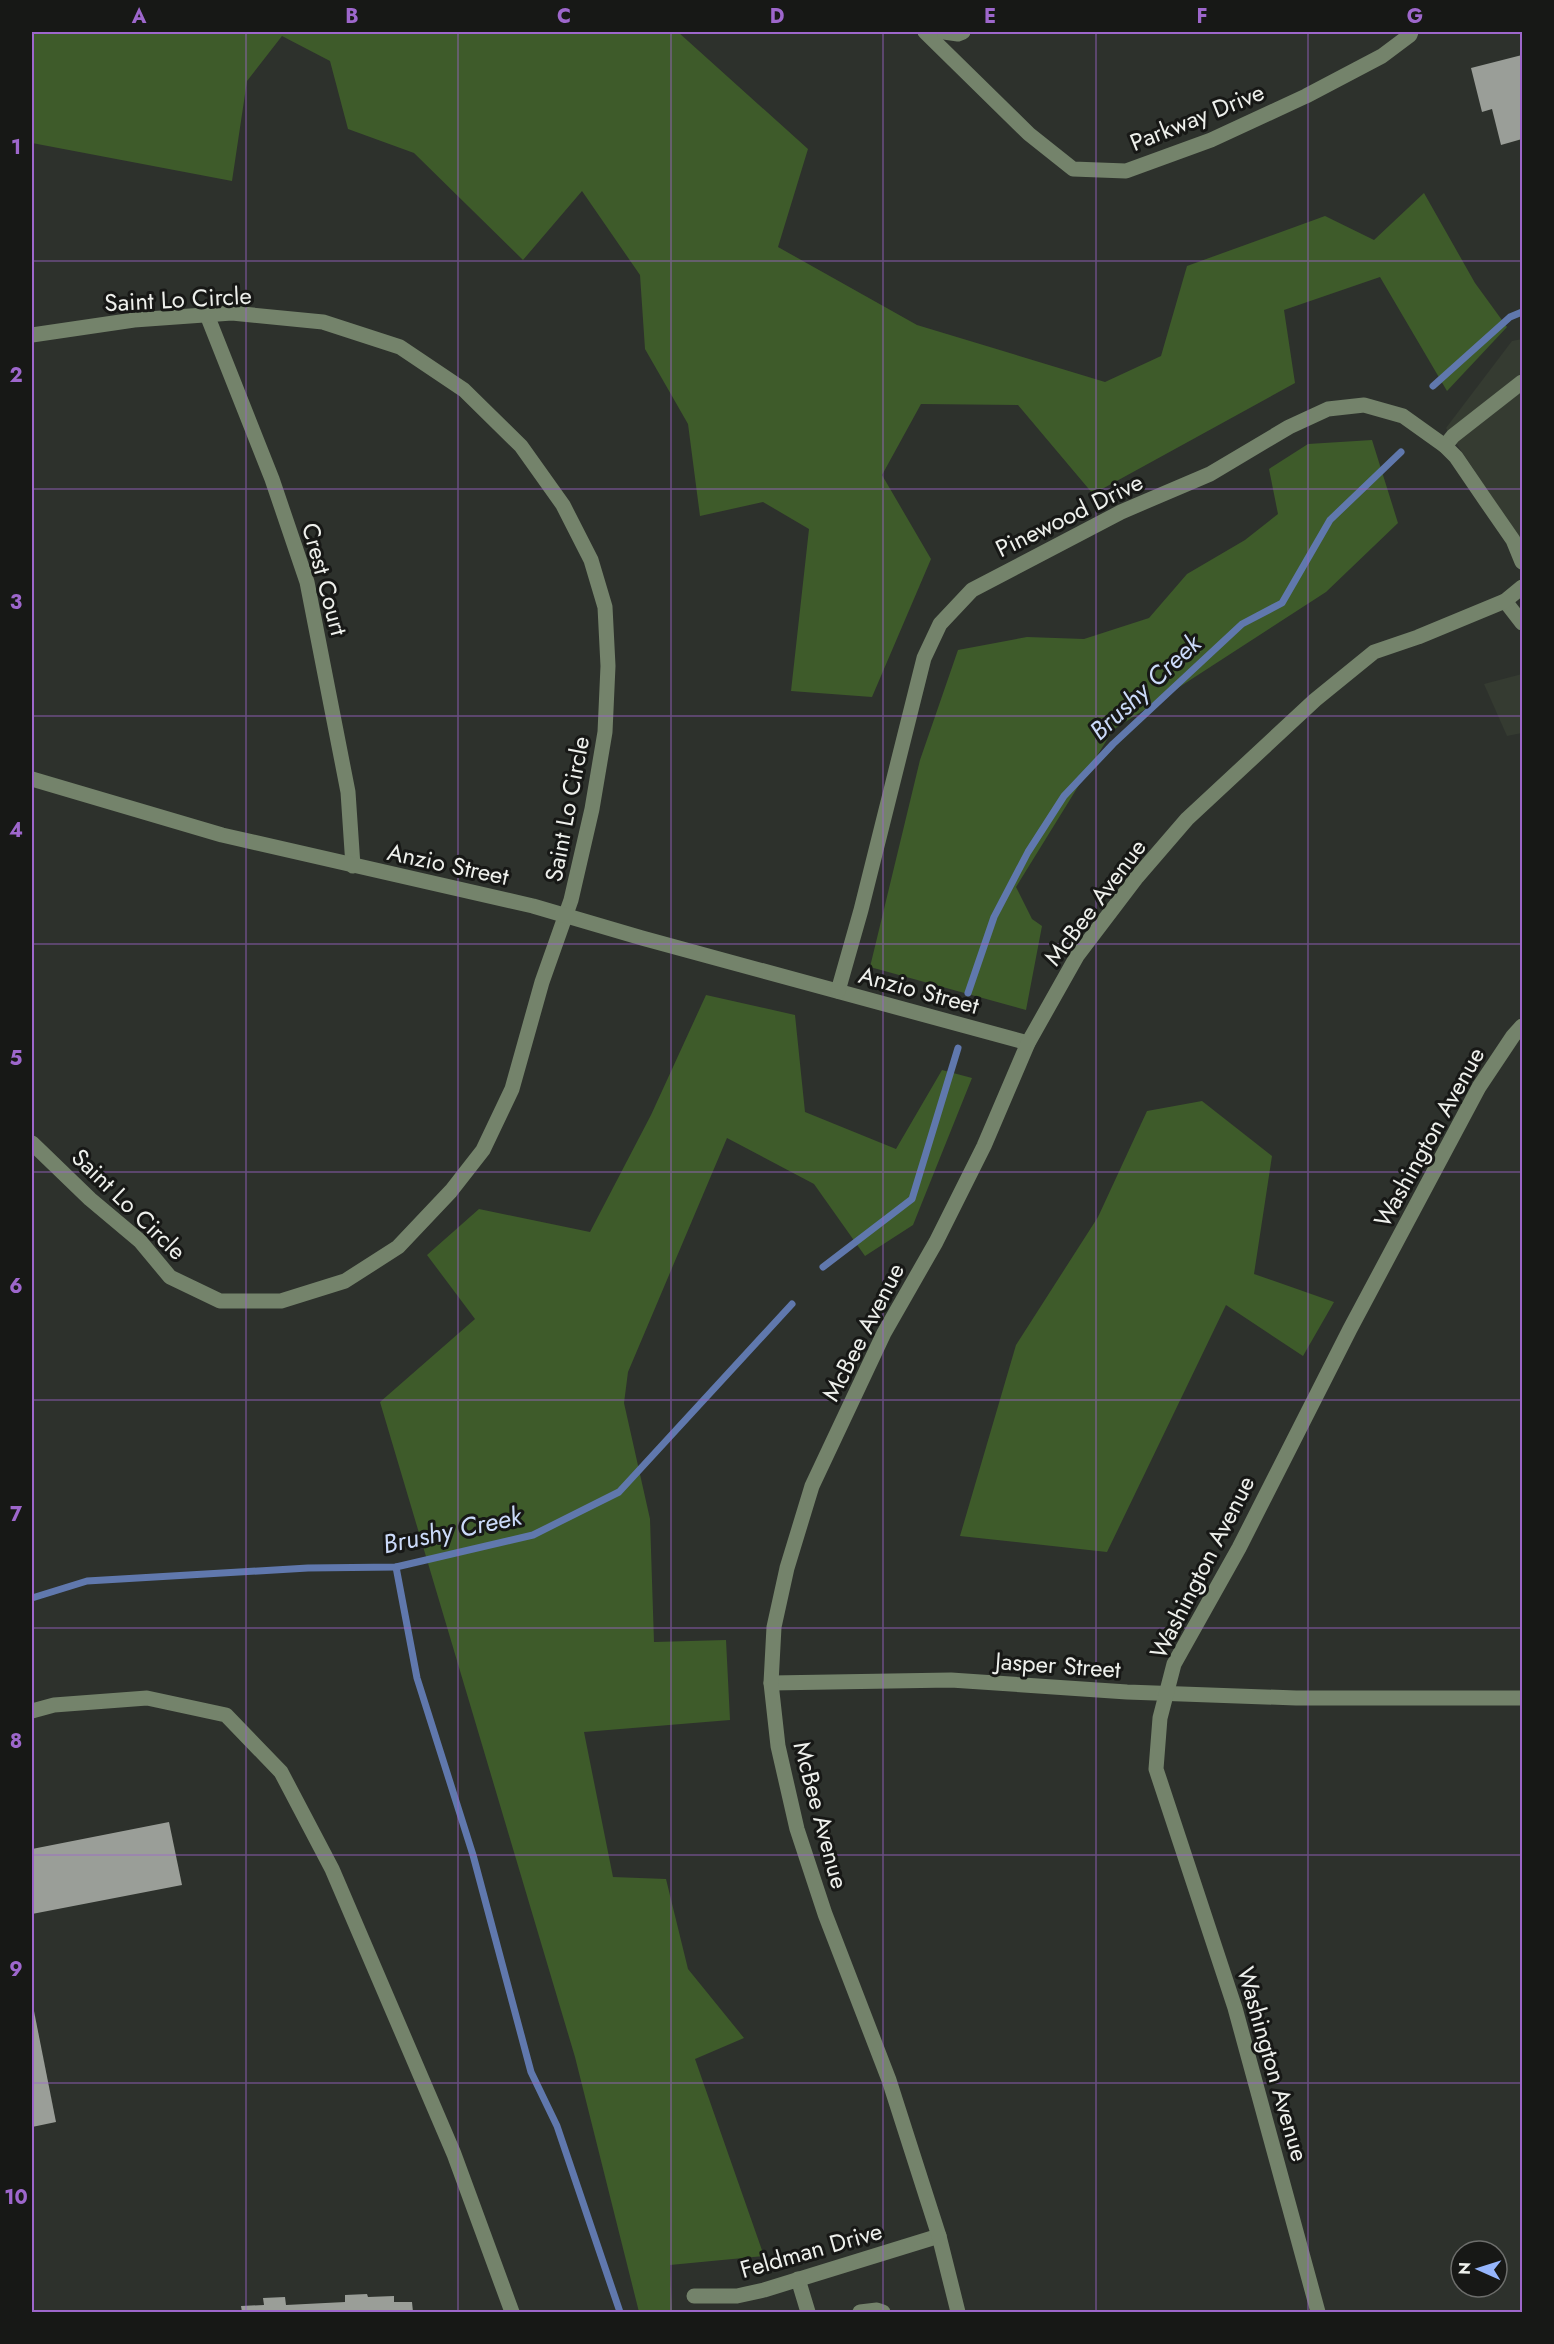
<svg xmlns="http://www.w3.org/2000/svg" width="1554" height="2344" font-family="Jost,sans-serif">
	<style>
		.built { fill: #353b31 }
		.green { fill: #3e5b2a }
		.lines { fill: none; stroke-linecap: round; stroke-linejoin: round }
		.stream { stroke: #6078ad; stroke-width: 7 }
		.building { fill: #9a9e98 }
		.minor { stroke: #74836b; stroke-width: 15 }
		.grid { fill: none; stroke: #9e67cc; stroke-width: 1.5; stroke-opacity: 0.55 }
		.labels { text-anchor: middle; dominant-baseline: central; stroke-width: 6; stroke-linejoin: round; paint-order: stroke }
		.street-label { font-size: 24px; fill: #eef0ec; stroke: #171816 }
		.water-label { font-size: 26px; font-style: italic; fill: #cbdaf9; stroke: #171816 }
		.neatline { fill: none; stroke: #9e67cc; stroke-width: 2 }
		.grid-label { font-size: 20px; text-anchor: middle; font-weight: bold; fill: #9e67cc }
	</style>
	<rect width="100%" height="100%" fill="#2d312c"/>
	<g class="built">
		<polygon points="1522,339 1522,542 1446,428 1512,341"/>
		<polygon points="1522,674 1522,733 1507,736 1484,684"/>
	</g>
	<g class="green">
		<polygon points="32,32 678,32 808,149 778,247 917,325 1105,382 1161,356 1187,266 1325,216 1374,240 1424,193 1475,283 1507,327 1447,391 1380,277 1284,310 1295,383 1093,494 1018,405 921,404 882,475 931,559 872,697 791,691 809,529 763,502 700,516 688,424 645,349 640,275 582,191 523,260 414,153 348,129 330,61 282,36 247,81 232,181 32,143"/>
		<polygon points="1372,440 1398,523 1326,592 1113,730 1016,887 1032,919 1042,926 1026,1010 870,967 920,760 958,650 1027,637 1084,639 1149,618 1187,574 1245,540 1278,514 1269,469 1308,444"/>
		<polygon points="706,995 795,1015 805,1112 896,1149 942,1070 972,1078 913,1225 865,1256 814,1184 727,1138 628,1372 624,1403 650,1519 654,1642 726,1640 730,1720 584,1732 613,1877 666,1879 688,1969 744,2038 695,2059 764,2256 670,2265 672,2312 639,2312 575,2057 380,1402 475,1319 427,1255 479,1209 590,1232 651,1115"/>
		<polygon points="1202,1101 1272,1156 1254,1274 1334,1302 1303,1356 1226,1305 1107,1552 960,1536 1016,1345 1098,1217 1147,1111"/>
	</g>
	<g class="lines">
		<g class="stream">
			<polyline points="1433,386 1510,317 1522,312"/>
			<polyline points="968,993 994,917 1028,852 1064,796 1113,744 1242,624 1282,603 1330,520 1401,452"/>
			<polyline points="823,1267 912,1199 958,1048"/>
			<polyline points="396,1567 417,1678 473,1855 531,2072 557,2126 620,2312"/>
			<polyline points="32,1598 87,1581 308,1568 396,1567 533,1535 619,1492 792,1304"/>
		</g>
	</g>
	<g class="building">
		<polygon points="1522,55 1522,139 1501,145 1492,109 1482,112 1471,68"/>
		<polygon points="169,1822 182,1885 32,1914 32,1849"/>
		<polygon points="32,2001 56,2122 32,2127"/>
		<polygon points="367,2294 368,2297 394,2296 394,2302 412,2302 413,2312 242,2312 241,2306 264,2305 263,2298 285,2297 286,2305 345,2302 345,2295"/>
	</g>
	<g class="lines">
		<g class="minor">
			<polyline points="925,32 1029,134 1073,169 1126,171 1211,140 1306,96 1382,56 1410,35 1411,32"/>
			<polyline points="944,32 958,34 963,32"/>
			<polyline points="207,315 272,479 307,582 348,792 353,866"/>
			<polyline points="32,335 134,320 232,313 323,322 400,347 464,390 521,446 563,505 591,560 605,607 608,666 605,732 592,809 571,900 542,982 512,1089 483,1150 451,1191 398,1247 345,1281 281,1301 220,1301 170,1277 140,1241 90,1199 32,1143"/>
			<polyline points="1445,446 1453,436 1522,382"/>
			<polyline points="1505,601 1522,623"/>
			<polyline points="32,779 222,835 533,906 642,938 1028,1043"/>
			<polyline points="838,991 861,910 924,658 940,624 972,590 1121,512 1210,474 1289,427 1328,409 1364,405 1403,416 1445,446 1456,457 1486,501 1513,540 1522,562"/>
			<polyline points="771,1683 951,1680 1127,1692 1296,1698 1522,1698"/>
			<polyline points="32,1711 54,1705 147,1698 226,1715 281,1772 332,1869 454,2154 512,2312"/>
			<polyline points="798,2279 808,2312"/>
			<polyline points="694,2296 737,2296 764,2290 939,2236"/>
			<polyline points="860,2312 877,2310 883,2312"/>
			<polyline points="958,2312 939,2236 889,2080 825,1914 797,1829 778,1746 771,1683 774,1627 787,1568 812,1486 884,1333 936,1242 984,1146 1028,1043 1077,956 1137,877 1187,819 1315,700 1374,652 1418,637 1505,601 1522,587"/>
			<polyline points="1318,2312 1235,2008 1156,1769 1160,1718 1174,1664 1239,1548 1350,1329 1479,1087 1513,1036 1522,1026"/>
		</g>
	</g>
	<path class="grid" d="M 246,32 L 246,2312M 458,32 L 458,2312M 671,32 L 671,2312M 883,32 L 883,2312M 1096,32 L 1096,2312M 1308,32 L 1308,2312M 32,261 L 1522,261M 32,489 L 1522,489M 32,716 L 1522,716M 32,944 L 1522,944M 32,1172 L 1522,1172M 32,1400 L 1522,1400M 32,1628 L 1522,1628M 32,1855 L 1522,1855M 32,2083 L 1522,2083"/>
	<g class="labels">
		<g class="street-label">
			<text transform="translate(1197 117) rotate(-22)">Parkway Drive</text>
			<text transform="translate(178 299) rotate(-3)">Saint Lo Circle</text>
			<text transform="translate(1069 515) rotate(-26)">Pinewood Drive</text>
			<text transform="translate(325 579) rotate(75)">Crest Court</text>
			<text transform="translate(567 809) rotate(-79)">Saint Lo Circle</text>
			<text transform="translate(448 864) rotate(12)">Anzio Street</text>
			<text transform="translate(1095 902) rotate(-53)">McBee Avenue</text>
			<text transform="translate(919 990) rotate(15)">Anzio Street</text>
			<text transform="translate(1429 1137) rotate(-61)">Washington Avenue</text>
			<text transform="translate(129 1204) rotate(44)">Saint Lo Circle</text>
			<text transform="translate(863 1332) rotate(-63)">McBee Avenue</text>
			<text transform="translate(1202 1567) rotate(-63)">Washington Avenue</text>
			<text transform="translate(1058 1665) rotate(4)">Jasper Street</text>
			<text transform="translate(821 1815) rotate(75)">McBee Avenue</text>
			<text transform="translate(1273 2064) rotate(74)">Washington Avenue</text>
			<text transform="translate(811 2250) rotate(-16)">Feldman Drive</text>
		</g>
		<g class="water-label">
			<text transform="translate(1145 687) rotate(-43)">Brushy Creek</text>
			<text transform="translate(452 1530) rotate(-12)">Brushy Creek</text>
		</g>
	</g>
	<rect width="1554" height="2344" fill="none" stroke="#171816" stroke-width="66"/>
	<g transform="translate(1479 2269) rotate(273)"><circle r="28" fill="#171816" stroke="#6d6e6c" stroke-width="1.5"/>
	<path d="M0-4.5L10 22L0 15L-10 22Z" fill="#96b6fd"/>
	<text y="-9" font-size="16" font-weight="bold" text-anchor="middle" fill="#eef0ec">N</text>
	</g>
	<rect x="33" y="33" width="1488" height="2278" class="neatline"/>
	<g class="grid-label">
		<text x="139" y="23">A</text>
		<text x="352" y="23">B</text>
		<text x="564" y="23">C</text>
		<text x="777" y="23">D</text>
		<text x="990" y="23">E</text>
		<text x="1202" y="23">F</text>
		<text x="1415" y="23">G</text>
		<text x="16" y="154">1</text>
		<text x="16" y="382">2</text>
		<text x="16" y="609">3</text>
		<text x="16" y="837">4</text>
		<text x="16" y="1065">5</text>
		<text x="16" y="1293">6</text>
		<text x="16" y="1521">7</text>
		<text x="16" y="1748">8</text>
		<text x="16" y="1976">9</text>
		<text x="16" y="2204">10</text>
	</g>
</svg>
